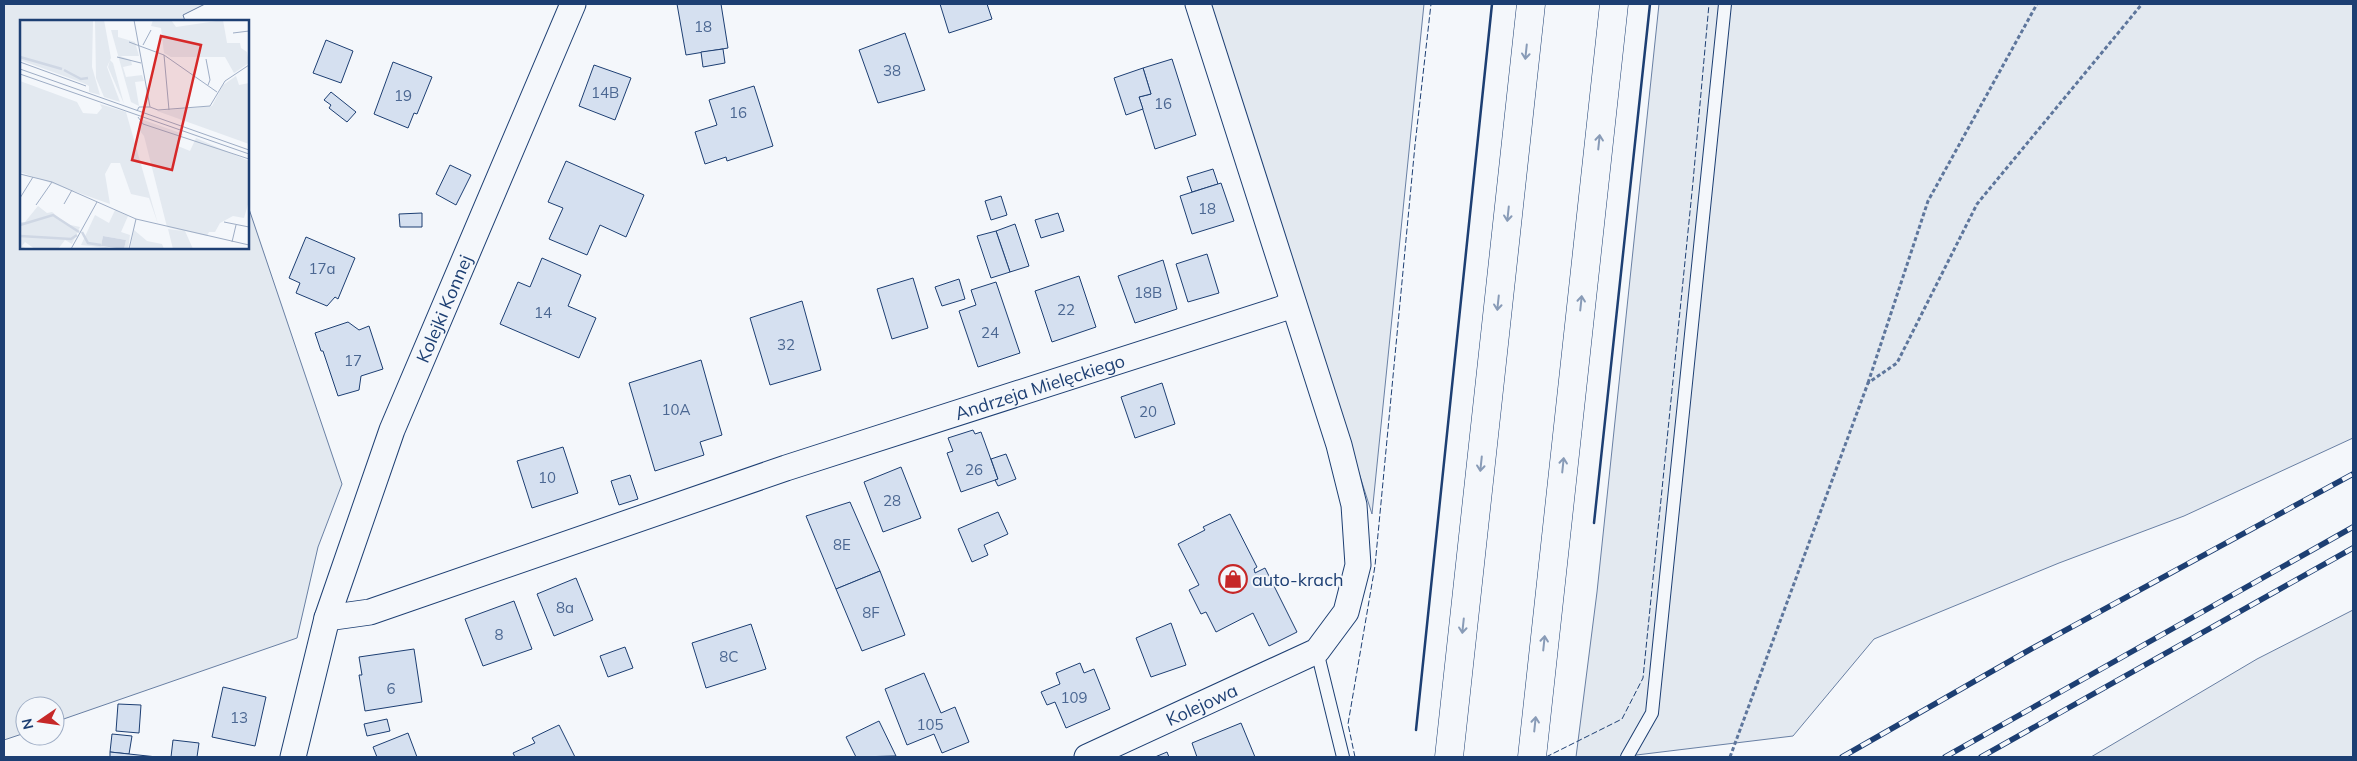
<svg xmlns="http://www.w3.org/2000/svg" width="2357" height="761" font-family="Mulish,sans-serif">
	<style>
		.green { fill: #e3e9f0; stroke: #687fa3 }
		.building { fill: #d5e0f0; stroke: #1d3f73 }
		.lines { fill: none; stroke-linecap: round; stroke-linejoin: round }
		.lane-casing { stroke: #1d3f73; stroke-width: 14 }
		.street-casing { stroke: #1d3f73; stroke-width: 27 }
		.highway-casing { stroke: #1d3f73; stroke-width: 29 }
		.path { stroke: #5e769c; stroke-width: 3; stroke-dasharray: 4 2.5; stroke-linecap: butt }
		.lane { stroke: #f4f7fb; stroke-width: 12 }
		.street { stroke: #f4f7fb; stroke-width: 25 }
		.highway { stroke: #f4f7fb; stroke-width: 28 }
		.rail-casing { stroke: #1d3f73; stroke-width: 5.5 }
		.rail { stroke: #f4f7fb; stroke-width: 4; stroke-dasharray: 11; stroke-linecap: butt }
		.fence { stroke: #1d3f73; stroke-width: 1; stroke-dasharray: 6 2.5; stroke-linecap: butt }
		.wall { stroke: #1d3f73; stroke-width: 2.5 }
		.oneway { stroke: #889bb7 }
		.labels { text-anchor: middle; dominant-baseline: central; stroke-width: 4; stroke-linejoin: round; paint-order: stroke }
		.number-label { font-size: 15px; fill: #4b6792 }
		.street-label { font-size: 18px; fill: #1d3f73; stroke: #f4f7fb }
		.poi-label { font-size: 18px; fill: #1d3f73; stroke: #f4f7fb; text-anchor: start }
		.inset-river { fill: none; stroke: #cfd7e4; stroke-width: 2.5 }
		.inset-road { fill: none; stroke: #9eadc5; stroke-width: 1 }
		.view { fill: #d62828; fill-opacity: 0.15; stroke: #d62828; stroke-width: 2.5 }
		.inset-edge { fill: none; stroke: #1d3f73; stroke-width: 2.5 }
	</style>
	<rect width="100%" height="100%" fill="#f4f7fb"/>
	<g class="green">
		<polygon points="4,4 205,4 183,15 185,21 21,21 21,248 248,248 248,206 342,484 318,547 297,638 55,722 55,706 25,706 25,733 4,740"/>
		<polygon points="1210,4 1424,4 1372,514"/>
		<polygon points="1659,4 2353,4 2353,438 2184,516 2059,563 1874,639 1793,736 1620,757 1576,757 1597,592"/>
		<polygon points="2353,610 2353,757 2091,757 2257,659"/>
	</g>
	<g class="building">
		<polygon points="677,4 721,4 728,48 686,55"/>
		<polygon points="940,4 987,4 992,19 949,33"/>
		<polygon points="905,33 925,90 878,103 859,50"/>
		<polygon points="326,40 353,51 341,83 313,73"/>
		<polygon points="723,49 725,63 703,67 701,52"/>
		<polygon points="1172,59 1196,135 1155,149 1139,97 1151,94 1143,68"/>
		<polygon points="393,62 432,77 417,114 414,113 408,128 374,114"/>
		<polygon points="594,65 631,78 615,120 579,106"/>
		<polygon points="1143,68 1151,94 1139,97 1143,109 1126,115 1114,78"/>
		<polygon points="754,86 773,146 727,161 726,157 705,164 695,132 717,125 709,100"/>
		<polygon points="331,92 356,112 347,122 329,108 331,105 324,100"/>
		<polygon points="566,161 644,195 626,237 600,225 587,255 549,239 563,208 548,202"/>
		<polygon points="450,165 471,175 456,205 436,194"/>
		<polygon points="1213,169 1218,184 1192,192 1187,177"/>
		<polygon points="1221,183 1234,221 1192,234 1180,196"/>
		<polygon points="1001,196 1007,215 991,220 985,201"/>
		<polygon points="422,213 422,227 400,227 399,214"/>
		<polygon points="1058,213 1064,231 1041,238 1035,220"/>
		<polygon points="1015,224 1029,266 1010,272 996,231"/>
		<polygon points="996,231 1010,272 991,278 977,236"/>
		<polygon points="306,237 355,258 338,299 335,297 327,306 296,293 300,283 289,278"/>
		<polygon points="1207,254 1219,293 1188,302 1176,264"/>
		<polygon points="542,258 581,275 568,306 596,318 579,358 500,324 518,282 530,287"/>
		<polygon points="1163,260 1177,309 1135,323 1118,276"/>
		<polygon points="1079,276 1096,327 1052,342 1035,291"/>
		<polygon points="913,278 928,328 892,339 877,289"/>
		<polygon points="959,279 965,299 942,306 935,287"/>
		<polygon points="996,282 1020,353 978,367 959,311 976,305 971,290"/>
		<polygon points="802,301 821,370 770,385 750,318"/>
		<polygon points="348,322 359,330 369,326 383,369 361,376 359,390 338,396 323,351 321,351 315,333"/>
		<polygon points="701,360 722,435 700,442 704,455 655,471 629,383"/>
		<polygon points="1162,383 1175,424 1135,438 1121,397"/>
		<polygon points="973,430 975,434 981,432 998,479 961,492 947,453 953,451 948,438"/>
		<polygon points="563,447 578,493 532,508 517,461"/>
		<polygon points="1006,454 1016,479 998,486 995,480 998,479 991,459"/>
		<polygon points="901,467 921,518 883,532 864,482"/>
		<polygon points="630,475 638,499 619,505 611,481"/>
		<polygon points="850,502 880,571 836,589 806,516"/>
		<polygon points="998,512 1008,534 984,545 988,555 972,562 958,529"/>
		<polygon points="1230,514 1257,567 1254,569 1255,573 1265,568 1297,632 1269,646 1253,613 1216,632 1206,612 1201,614 1189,590 1199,585 1178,544 1205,530 1203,527"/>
		<polygon points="880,571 905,635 862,651 836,589"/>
		<polygon points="576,578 593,620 554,636 537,594"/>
		<polygon points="514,601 532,649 483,666 465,619"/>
		<polygon points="1171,623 1186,665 1151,677 1136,638"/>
		<polygon points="751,624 766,669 706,688 692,643"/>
		<polygon points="625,647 633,668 608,677 600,656"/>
		<polygon points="414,649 422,702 365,711 359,675 362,675 359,657"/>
		<polygon points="1080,663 1084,673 1094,669 1110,709 1066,728 1055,702 1047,705 1041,692 1060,684 1056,673"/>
		<polygon points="924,673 941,713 955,707 969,742 942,753 934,734 907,745 885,689"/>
		<polygon points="223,687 266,697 255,746 212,737"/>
		<polygon points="118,704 141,705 139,733 116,731"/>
		<polygon points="387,719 390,731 367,736 364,724"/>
		<polygon points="879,721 896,756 856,757 846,737"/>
		<polygon points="1241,723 1255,757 1197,757 1192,743"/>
		<polygon points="559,725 575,757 515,757 513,753 535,743 532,738"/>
		<polygon points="408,733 417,757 377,757 373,747"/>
		<polygon points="112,734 132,736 129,754 110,752"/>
		<polygon points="173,740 199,743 197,757 171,757"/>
		<polygon points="110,752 129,754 157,757 110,757"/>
		<polygon points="1167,752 1169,757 1155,757"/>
	</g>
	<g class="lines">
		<defs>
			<g id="lane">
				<polyline points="1317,651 1343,757"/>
				<polyline points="1627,757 1652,713 1725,4"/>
			</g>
			<g id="street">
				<path id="s1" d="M 327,618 L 370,612 L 786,468 L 1281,309 L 1293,303"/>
				<path id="s2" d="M 293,757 L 327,618 L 392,430 L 573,4"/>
				<path id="s3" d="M 1087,757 L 1317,651 L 1346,612 L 1358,565 L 1354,505 L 1339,445 L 1198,4"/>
			</g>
			<g id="highway">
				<polyline points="1449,757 1531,4"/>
				<polyline points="1532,757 1614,4"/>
			</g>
		</defs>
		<use href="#lane" class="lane-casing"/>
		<use href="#street" class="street-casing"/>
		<use href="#highway" class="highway-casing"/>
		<g class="path">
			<polyline points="1868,383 1928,201 2037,4"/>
			<polyline points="1730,757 1868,383 1897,363 1977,204 2142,4"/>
		</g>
		<use href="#lane" class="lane"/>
		<use href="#street" class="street"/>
		<use href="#highway" class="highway"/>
		<defs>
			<g id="rail">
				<polyline points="1842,757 2031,649 2353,474"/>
				<polyline points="1945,757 2353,527"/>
				<polyline points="1981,757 2353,548"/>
			</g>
		</defs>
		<use href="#rail" class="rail-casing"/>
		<use href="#rail" class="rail"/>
		<g class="fence">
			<polyline points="1355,757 1348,724 1375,566 1415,145 1431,4"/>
			<polyline points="1546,757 1622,719 1643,678 1693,182 1709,4"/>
		</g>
		<g class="wall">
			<polyline points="1594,523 1650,4"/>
			<polyline points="1416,730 1492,4"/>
		</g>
	</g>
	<defs><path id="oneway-shaft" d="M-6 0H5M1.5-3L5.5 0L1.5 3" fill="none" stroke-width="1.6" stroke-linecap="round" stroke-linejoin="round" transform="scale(1.25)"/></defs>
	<g class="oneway">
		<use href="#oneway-shaft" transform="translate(1526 52) rotate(96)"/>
		<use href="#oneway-shaft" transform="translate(1599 142) rotate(-84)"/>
		<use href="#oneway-shaft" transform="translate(1508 214) rotate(96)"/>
		<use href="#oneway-shaft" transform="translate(1498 303) rotate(96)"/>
		<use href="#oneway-shaft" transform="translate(1581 303) rotate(-84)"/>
		<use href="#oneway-shaft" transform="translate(1481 464) rotate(96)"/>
		<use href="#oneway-shaft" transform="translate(1563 465) rotate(-84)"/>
		<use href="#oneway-shaft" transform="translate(1463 626) rotate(96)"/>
		<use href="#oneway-shaft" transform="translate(1544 643) rotate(-84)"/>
		<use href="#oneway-shaft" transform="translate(1535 724) rotate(-84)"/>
	</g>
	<defs>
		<symbol id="shop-ring" viewBox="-11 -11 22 22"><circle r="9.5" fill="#f4f7fb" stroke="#c62828" stroke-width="1.5"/><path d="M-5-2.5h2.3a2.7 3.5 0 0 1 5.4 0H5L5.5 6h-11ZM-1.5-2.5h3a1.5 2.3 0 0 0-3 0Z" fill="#c62828"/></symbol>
	</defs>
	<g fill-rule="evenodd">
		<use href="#shop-ring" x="1217" y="563" width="32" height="32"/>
	</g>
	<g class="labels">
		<g class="number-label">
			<text x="703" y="26">18</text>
			<text x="892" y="70">38</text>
			<text x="605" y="92">14B</text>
			<text x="403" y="95">19</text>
			<text x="1163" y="103">16</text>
			<text x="738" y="112">16</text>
			<text x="1207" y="208">18</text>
			<text x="322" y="268">17a</text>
			<text x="1148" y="292">18B</text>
			<text x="1066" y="309">22</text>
			<text x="543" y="312">14</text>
			<text x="990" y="332">24</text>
			<text x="786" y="344">32</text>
			<text x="353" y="360">17</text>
			<text x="676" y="409">10A</text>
			<text x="1148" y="411">20</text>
			<text x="974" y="469">26</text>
			<text x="547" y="477">10</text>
			<text x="892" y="500">28</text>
			<text x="842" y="544">8E</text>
			<text x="565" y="607">8a</text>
			<text x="871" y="612">8F</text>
			<text x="499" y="634">8</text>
			<text x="729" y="656">8C</text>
			<text x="391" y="688">6</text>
			<text x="1074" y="697">109</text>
			<text x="239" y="717">13</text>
			<text x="930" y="724">105</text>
		</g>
		<g class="street-label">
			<text stroke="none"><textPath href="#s2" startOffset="474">Kolejki Konnej</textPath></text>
			<text stroke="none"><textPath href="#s1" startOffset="750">Andrzeja Mielęckiego</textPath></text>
			<text stroke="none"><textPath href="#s3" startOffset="126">Kolejowa</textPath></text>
		</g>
		<g class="poi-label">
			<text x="1252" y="579">auto-krach</text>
		</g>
	</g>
	<g transform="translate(20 20)">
		<rect width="229" height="229" fill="#f4f7fb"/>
		<path d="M 0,0 L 73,0 L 72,47 L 80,75 L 69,72 L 69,66 L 63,63 L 0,40 ZM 75,0 L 84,0 L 91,38 L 87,47 L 100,82 L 84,77 L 76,58 ZM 133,0 L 151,0 L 156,7 L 203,0 L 207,23 L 220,23 L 221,28 L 227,32 L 229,43 L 214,53 L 205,37 L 151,37 L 144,33 L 141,8 L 131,6 ZM 91,10 L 98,10 L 98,17 L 115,22 L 119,36 L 100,36 L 111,40 L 112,45 L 103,47 L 106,57 L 122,55 L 124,61 L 115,62 L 119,86 L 111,82 ZM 90,40 L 93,43 L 104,84 L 88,47 ZM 216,56 L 219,65 L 229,63 L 229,124 L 137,91 L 192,86 L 203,65 ZM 0,61 L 57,82 L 63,93 L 77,94 L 82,88 L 80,84 L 106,92 L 138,204 L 129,178 L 111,174 L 100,143 L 91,143 L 85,154 L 90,184 L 0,152 ZM 121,99 L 163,114 L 158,126 L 170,131 L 176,118 L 229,141 L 229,181 L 224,198 L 213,196 L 200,203 L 195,212 L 189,212 L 187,216 L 165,211 L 173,229 L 153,229 L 148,209 L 163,211 L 147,207 L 124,116 L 120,111 ZM 18,186 L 27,193 L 32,192 L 46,204 L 60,207 L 52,224 L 45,220 L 38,229 L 15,229 L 5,222 L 2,226 L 7,229 L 0,229 L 0,202 L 5,202 ZM 95,190 L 108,196 L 101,212 L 110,215 L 108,229 L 104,229 L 106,220 L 83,216 L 81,226 L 94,229 L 61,225 L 75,195 L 89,203 ZM 114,210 L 127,221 L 142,224 L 144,229 L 110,229 Z" fill="#e3e9f0"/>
		<path d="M 83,216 L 106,220 L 104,229 L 81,226 Z" fill="#cfd7e4"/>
		<path class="inset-river" d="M 0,37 L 42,49M 44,50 L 61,59 L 68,58M 0,205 L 33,195 L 59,212M 62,212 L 68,223 L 81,225M 0,216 L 51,219 L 57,215"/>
		<path class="inset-road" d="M 114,0 L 130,87M 213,13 L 229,11M 109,22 L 144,35 L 197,72M 123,25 L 131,10M 144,35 L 149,90M 97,37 L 121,43M 186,39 L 190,60 L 188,65M 0,42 L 66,66M 0,49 L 229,130M 0,54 L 229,134M 130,87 L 138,90 L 190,86 L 205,61 L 229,45M 117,91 L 119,87 L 130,87M 118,97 L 123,104 L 229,139M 0,154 L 32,162 L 116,199 L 229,225M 0,178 L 13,157M 44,184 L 52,170M 16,185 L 32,162M 204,202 L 229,207M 212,222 L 216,205M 51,229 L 77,182M 109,229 L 116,199"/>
		<path class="view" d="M 141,16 L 181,25 L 152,150 L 112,140 Z"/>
		<rect width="229" height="229" class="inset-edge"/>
	</g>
	<rect width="2357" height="761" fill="none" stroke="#1d3f73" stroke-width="10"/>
	<g transform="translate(40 721) rotate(257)"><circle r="24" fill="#f4f7fb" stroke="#9eadc5"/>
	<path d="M0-4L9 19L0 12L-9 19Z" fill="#c62828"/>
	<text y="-8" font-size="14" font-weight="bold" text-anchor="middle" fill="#1d3f73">N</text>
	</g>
</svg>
